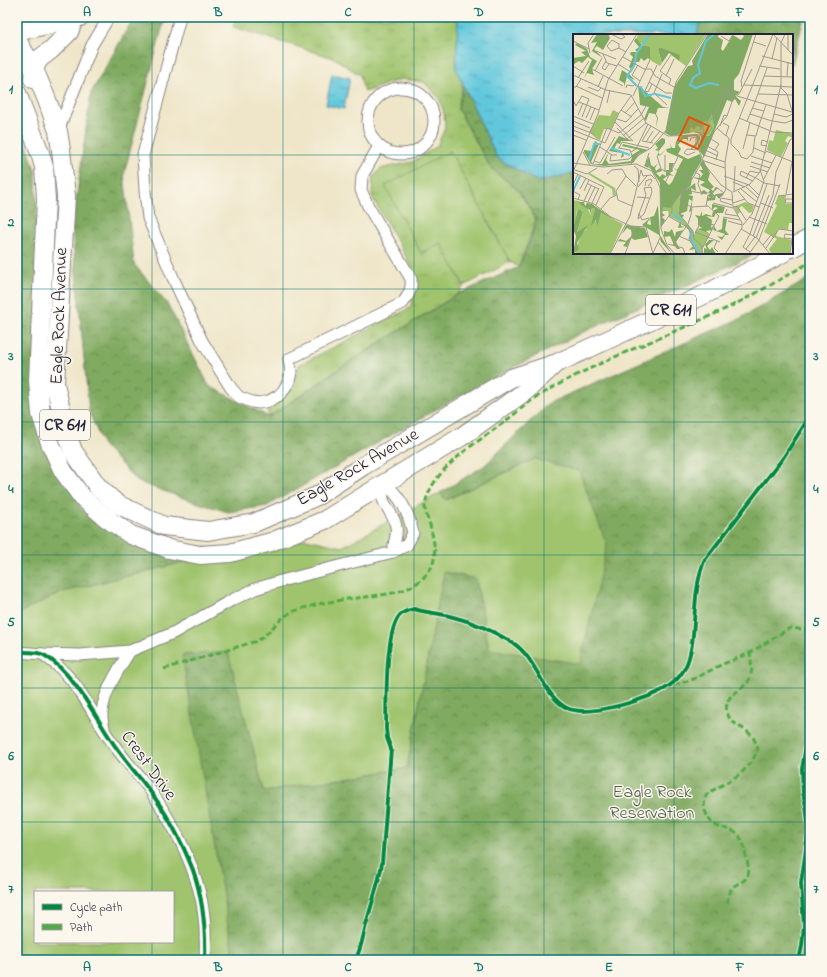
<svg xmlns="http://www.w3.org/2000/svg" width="827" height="977" font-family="'Indie Flower',sans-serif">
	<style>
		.grass { fill: url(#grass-tufts); stroke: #617354 }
		.forest { fill: url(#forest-crowns); stroke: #51664e }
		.park { fill: #a0c46e; stroke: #617354; fill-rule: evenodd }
		.water { fill: url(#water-ripples); stroke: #41748c }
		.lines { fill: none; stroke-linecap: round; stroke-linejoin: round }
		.street-casing { stroke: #888482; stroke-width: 13 }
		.primary-casing { stroke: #888482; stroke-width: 20 }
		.street { stroke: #fff; stroke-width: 11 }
		.primary { stroke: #fff; stroke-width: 18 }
		.quiet { stroke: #53aa46; stroke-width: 3; stroke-dasharray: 6 3; stroke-linecap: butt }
		.cycleway-casing { stroke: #fbf7ec; stroke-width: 6 }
		.cycleway { stroke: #00873e; stroke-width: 4 }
		.grid { fill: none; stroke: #0f766e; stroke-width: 1; stroke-opacity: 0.55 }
		.labels { text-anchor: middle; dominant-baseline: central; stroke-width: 3; stroke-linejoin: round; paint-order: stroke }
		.shield { fill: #fbf7ec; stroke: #636270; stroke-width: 1 }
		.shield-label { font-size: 17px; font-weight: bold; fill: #22223b }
		.street-label { font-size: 18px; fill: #22223b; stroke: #fbf7ec }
		.park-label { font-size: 18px; fill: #4e5b4d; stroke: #fbf7ec }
		.inset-river { fill: none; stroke: #60c7dc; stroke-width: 2 }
		.inset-road { fill: none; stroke: #9d9890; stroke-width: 1 }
		.view { fill: #de560e; fill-opacity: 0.15; stroke: #de560e; stroke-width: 2 }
		.inset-edge { fill: none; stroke: #22223b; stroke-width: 2 }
		.neatline { fill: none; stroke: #0f766e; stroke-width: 1.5 }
		.grid-label { font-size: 13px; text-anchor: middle; font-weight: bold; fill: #0f766e }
	</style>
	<defs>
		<pattern id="grass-tufts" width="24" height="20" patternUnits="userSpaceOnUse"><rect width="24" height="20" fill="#a0c46e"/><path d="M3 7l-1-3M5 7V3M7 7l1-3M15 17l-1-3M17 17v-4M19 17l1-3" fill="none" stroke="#8aa860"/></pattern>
		<pattern id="forest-crowns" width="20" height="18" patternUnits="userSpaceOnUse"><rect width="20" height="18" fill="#80aa61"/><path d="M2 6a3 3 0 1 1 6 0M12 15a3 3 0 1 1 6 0" fill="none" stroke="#688a51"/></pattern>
		<pattern id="water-ripples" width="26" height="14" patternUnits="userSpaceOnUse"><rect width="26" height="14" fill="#60c7dc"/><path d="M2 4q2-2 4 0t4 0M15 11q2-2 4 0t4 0" fill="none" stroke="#4fa1b4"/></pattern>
	</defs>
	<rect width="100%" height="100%" fill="#fbf7ec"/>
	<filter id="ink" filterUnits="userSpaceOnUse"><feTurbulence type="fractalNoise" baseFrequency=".025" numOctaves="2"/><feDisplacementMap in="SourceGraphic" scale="8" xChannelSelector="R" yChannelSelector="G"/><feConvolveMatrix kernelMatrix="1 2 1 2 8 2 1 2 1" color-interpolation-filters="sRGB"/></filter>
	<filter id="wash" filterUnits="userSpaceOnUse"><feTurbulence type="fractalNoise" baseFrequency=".012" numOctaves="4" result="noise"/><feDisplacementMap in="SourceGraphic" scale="16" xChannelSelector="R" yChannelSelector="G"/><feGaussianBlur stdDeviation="0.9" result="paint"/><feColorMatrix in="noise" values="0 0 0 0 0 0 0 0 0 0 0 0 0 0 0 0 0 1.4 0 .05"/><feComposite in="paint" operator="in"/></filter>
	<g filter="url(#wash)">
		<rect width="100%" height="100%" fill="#efe6c9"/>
		<polygon class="grass" points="236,17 458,17 456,69 463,84 458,109 490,167 519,191 536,220 519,267 510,262 450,151 422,253 441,243 464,286 458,294 352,360 269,417 267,408 292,389 299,365 410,308 416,289 413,269 372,197 373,177 380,169 412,162 437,146 445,128 444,113 439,98 424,82 401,79 364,92 360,75 334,58 233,27"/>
		<g class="forest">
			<polygon points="134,17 165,17 124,174 134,264 168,305 209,386 269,417 352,360 458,294 519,267 531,238 536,219 519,191 490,167 458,109 463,84 497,158 538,182 574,173 574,253 758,253 577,335 472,389 267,506 228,512 189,500 138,482 103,445 89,412 72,230 91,93"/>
			<polygon points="701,17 801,17 803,21 792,65 792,35 697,35"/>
			<polygon points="17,115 36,173 39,369 53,449 82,510 148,544 233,550 63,592 17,614"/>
			<polygon points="810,278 810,960 234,960 181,655 228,651 264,791 407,768 444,572 476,579 489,649 535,459 445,500 440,493 484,466 549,403 741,318"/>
		</g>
		<g class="park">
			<polygon points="450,151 510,262 464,286 441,243 421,253 385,186"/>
			<path d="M 535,459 L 579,471 L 607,545 L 580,664 L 489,649 L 476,579 L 444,572 L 407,768 L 264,791 L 228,652 L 182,655 L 234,960 L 17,960 L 17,614 L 63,592 L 233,550 L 306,539 L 342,547 L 440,493 L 446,500 ZM 35,892 L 173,892 L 173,942 L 35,942 Z"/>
		</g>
		<g class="water">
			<polygon points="458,17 701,17 697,35 574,35 574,173 538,182 497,158 456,69"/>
			<polygon points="332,74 350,78 344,109 326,105"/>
		</g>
	</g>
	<g filter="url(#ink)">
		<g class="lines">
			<defs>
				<g id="street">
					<path d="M 180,17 L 143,155 L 145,191 L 148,218 L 174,280 L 202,341 L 231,388 L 239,397 L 252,402 L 259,403 L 269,401 L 278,396 L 283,391 L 289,381 L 291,372 L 289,359 L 403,303 C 409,294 412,289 411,279 L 368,206 L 361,190 L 362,176 L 379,146"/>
					<circle cx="401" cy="121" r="33"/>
					<polyline points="58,131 92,45 109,17"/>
					<path d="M 385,483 C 384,488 382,494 383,499 C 385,507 395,516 396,527 C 398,535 393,544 393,552"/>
					<path d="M 17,652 L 43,654 L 80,655 L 130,651 L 173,633 L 232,600 L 255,589 L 281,581 L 393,552 L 407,545 L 413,533 C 408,511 401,498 385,483"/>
					<path d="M 43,654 C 49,659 56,664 62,670 C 83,690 95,719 112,742 C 123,758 136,772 148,787 C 169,817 190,855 199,890 C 205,911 206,939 205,960"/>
					<path d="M 104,727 C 95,704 118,670 130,651"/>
				</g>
				<g id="primary">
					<polyline points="17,31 21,31 80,17"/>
					<polyline points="17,40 34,69 47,100 58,131 61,150 66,196 55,384 65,427 73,451 98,487 117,504 164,526 208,531 254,523 317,496 363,466 511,378 557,363 653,319 710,292 783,253"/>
					<polyline points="33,79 34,69 39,59 51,50 69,32 75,17"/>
					<polyline points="17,93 40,153 44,167 46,199 38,381 41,414 50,443 63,471 82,497 105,517 131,535 169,549 200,555 230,553 271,542 325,520 385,483 461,437 527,390 552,367"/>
					<polyline points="792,248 810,238"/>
				</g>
			</defs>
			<use href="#street" class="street-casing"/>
			<use href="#primary" class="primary-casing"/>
			<use href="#street" class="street"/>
			<use href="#primary" class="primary"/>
			<g class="quiet">
				<path d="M 164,669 L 257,641 C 272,632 280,615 297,610 C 316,604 337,600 357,598 C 377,595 400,595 417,583 C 440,566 436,550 430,525 C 428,519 425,513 425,507 C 426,491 439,474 450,464 C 465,449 483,438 499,426 C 513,416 525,404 540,395 C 597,361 660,339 721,311 C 751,297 781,279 810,262"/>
				<polyline points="674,685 694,679 721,665 750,653 788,629 792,628 810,631"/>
				<path d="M 727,903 C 729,898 729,893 732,888 C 737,882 745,883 748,875 C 750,869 747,862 746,856 C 744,849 745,843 739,836 C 727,823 714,834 706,813 C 703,807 704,801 706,795 C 728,779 747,777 758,749 C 756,744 755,739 751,735 C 743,726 730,725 727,712 C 723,693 744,692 750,678 C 753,669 751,661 750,653"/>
			</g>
			<defs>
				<g id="cycleway">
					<path d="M 17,652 C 25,652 37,651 44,655 C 73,672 93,713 111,740 C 121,756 135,771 146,786 C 165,810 182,842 193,870 C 203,899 206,930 205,960"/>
					<path d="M 355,960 C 362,948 363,935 367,921 C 372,902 379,883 382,863 L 391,749 L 387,738 L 386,728 C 387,703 384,633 400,615 C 404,611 409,610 414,609 C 427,613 440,613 453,617 C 474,622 495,632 513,643 C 537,658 542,695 567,708 C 588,718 651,699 669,686 C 675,682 681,675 685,668 C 694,649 693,629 695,609 C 696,592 698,577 704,561 L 783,458 L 810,416"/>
					<polyline points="799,960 802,946 804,926 801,883 809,830 806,806 803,793 802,769 806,746 807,725 810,715"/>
				</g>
			</defs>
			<use href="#cycleway" class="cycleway-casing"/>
			<use href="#cycleway" class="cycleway"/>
		</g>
	</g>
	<path class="grid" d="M 152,17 L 152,892M 283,17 L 283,960M 414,17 L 414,960M 544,17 L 544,960M 674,17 L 674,35M 17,155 L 574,155M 792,155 L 810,155M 674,253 L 674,960M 17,289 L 810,289M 17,422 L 810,422M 17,555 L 810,555M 17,688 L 810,688M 17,822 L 810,822M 152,942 L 152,960"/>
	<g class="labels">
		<g class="shield">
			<rect x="646" y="295" width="50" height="30" rx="3"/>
			<rect x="40" y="410" width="50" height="30" rx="3"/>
		</g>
		<g class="shield-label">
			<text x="671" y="310">CR 611</text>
			<text x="65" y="425">CR 611</text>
		</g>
		<g class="street-label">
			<text transform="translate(60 316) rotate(-88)">Eagle Rock Avenue</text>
			<text transform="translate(358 468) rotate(-30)">Eagle Rock Avenue</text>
			<text transform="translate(148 766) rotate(54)">Crest Drive</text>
		</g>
		<g class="park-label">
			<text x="652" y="793">Eagle Rock<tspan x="652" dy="21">Reservation</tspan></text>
		</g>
	</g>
	<g transform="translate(573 34)">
		<rect width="220" height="220" fill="#efe6c9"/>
		<path d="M 65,0 L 133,0 L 113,32 L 106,27 L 106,21 L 87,13 L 85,15 L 89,29 L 87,32 L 77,26 L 74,13 L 63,6 ZM 17,139 L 42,154 L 43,161 L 40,162 L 39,155 L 15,140 ZM 0,166 L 6,167 L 15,174 L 17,182 L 19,174 L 22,175 L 20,188 L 24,187 L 23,192 L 28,179 L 50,190 L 37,220 L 2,220 L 8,200 L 14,195 L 4,198 L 10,178 L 4,176 L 0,207 Z" fill="#a0c46e"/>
		<path d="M 24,0 L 35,0 L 37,4 L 30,16 L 24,12 L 21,15 L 30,24 L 19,17 L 24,8 L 18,9 ZM 135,0 L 146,0 L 145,3 L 150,6 L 148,15 L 150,17 L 160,1 L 168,6 L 171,2 L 169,0 L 180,0 L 166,40 L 161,46 L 161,56 L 167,58 L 162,62 L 168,67 L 166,72 L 162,65 L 159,68 L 154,66 L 131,123 L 126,116 L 128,102 L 125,99 L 136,102 L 141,90 L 135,87 L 128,97 L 120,96 L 118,93 L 120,98 L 116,99 L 98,102 L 92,99 L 101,53 L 115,32 L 120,31 L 119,27 ZM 63,4 L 69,11 L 77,13 L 77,26 L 75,24 L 71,27 L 68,24 L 66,28 L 60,28 L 62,31 L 59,37 L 56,40 L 62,46 L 54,43 L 51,53 L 51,49 L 46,46 L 49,36 L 55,40 L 59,36 L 56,33 L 60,23 L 57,20 L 58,18 L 65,18 L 62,16 L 66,13 L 61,7 ZM 4,9 L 14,15 L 17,23 L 24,27 L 19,35 L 21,41 L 14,39 L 11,44 L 19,26 L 15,23 L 9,29 L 6,27 L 1,30 L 0,24 L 13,22 L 8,18 L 13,17 L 2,11 ZM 87,13 L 107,21 L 106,27 L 96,19 L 89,29 L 85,15 ZM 65,51 L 90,73 L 97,74 L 85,74 L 83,80 L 85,84 L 83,94 L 84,84 L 82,80 L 76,79 L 73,87 L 71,85 L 76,73 L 67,71 ZM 124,100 L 127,103 L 124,112 L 119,115 L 124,107 L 123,102 L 115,103 L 115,108 L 114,105 L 110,105 L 105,111 L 108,115 L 105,120 L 115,125 L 127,120 L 129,126 L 119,143 L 127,144 L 130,140 L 126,136 L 130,136 L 127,130 L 130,126 L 137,139 L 135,146 L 141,153 L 138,155 L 141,158 L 142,154 L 145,154 L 142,157 L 144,158 L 142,157 L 140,159 L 138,157 L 141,161 L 139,164 L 143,160 L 151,159 L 146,165 L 143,161 L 142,166 L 134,167 L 134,163 L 138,164 L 135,162 L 137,159 L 129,160 L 128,158 L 131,156 L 135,159 L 137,156 L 127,151 L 132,148 L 119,143 L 118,151 L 113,156 L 122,149 L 123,157 L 118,154 L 119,160 L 115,161 L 120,162 L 118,177 L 116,178 L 119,167 L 116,165 L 114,177 L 107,180 L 111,181 L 109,184 L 119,196 L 123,208 L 131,212 L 136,206 L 141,206 L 134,212 L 137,216 L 139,213 L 143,220 L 131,219 L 131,214 L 134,215 L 132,211 L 128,214 L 130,220 L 122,220 L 122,215 L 116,216 L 121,211 L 116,205 L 118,198 L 108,188 L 108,192 L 112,193 L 105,194 L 107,187 L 96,181 L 98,179 L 95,177 L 90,177 L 89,179 L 92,181 L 89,183 L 92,186 L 88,194 L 87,149 L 74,129 L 76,134 L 71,132 L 76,122 L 78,131 L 81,133 L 85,129 L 82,134 L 83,137 L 87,134 L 89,137 L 83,139 L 87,143 L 89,140 L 93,142 L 93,136 L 96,136 L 96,129 L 101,129 L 99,134 L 100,137 L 96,139 L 101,142 L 96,141 L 90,145 L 96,151 L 99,148 L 104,137 L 100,133 L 104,136 L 110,125 L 94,118 L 93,115 L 88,121 L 84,122 L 86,117 L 82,116 L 85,114 L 82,110 L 89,104 L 92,105 L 92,109 L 85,118 L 87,121 L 93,115 L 98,114 L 97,110 L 99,114 L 102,114 L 103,107 L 106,107 L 109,101 ZM 46,102 L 60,107 L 48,107 L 47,110 L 44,109 L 41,115 L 58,121 L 50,119 L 51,122 L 48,124 L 49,119 L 36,117 ZM 22,107 L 26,110 L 18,128 L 21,130 L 29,130 L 36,118 L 33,126 L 36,130 L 58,127 L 59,121 L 67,116 L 49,112 L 50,110 L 75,116 L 66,120 L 60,129 L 31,132 L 18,130 L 11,118 L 11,116 L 19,117 ZM 6,168 L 11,168 L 12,172 L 14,169 L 19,170 L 42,186 L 28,179 L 24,193 L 23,186 L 18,192 L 22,175 L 19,174 L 16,183 L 17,176 L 9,172 ZM 139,170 L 152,173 L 150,179 L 143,179 L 141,183 L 133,182 L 139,186 L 138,194 L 141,191 L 139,196 L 133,197 L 137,200 L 124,195 L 129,194 L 125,191 L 125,185 L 122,181 L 127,182 L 129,177 L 129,182 L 133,180 L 139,182 L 140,177 L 145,174 L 142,173 L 139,176 ZM 85,171 L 87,201 L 99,220 L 88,208 L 86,201 L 69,191 L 76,185 L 74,190 L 78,191 L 77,183 L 81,182 ZM 5,175 L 10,178 L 4,198 L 15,191 L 4,209 L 6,215 L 0,220 L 3,202 L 0,195 ZM 150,184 L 154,185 L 152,196 L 156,201 L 152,201 L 149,206 L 144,202 L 149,203 L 152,200 L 140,196 L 141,192 L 144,197 L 149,195 ZM 53,191 L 72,194 L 75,203 L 62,206 L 58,204 L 54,213 L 50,212 L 53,208 L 45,207 L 42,210 L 47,205 L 53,207 L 59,202 L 58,196 L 54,194 L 49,200 ZM 99,195 L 102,203 L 103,198 L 110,196 L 103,208 L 107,215 L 104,215 L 101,211 L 97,202 L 91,203 L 91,197 L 96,198 Z" fill="#80aa61"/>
		<path d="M 213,161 L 212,170 L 220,170 L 220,189 L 216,189 L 215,196 L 205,195 L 203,202 L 218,206 L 217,220 L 198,220 L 196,215 L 204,205 L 191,198 L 204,171 L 202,170 L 205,162 Z" fill="#a0c46e"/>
		<path d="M 40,76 L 46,79 L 38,95 L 31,95 L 27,106 L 24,105 L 16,98 L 26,81 L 37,82 ZM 139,80 L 141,94 L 136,102 L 116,97 L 118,93 L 120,96 L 124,92 L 127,93 L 128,97 L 130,88 L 135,87 ZM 203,96 L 220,100 L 220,104 L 215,102 L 212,107 L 215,109 L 208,123 L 194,116 L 196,106 L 200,107 ZM 108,159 L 106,180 L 121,201 L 124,195 L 137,200 L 129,215 L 130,220 L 125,220 L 117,208 L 118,200 L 114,192 L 96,182 L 95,177 L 89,176 L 90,173 L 98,174 ZM 172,168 L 181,172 L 179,178 L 176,179 L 169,172 L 166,174 L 168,178 L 164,180 L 161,173 Z" fill="#a0c46e"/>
		<path class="inset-river" d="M 142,0 L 133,7 L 125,31 L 127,39 L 120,44 L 117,51 L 123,54 L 136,49 L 146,51M 64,52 L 54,42 L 62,30 L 63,20 L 77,0M 65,53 L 68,53 L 72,62 L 81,60M 82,60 L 98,64M 38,114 L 57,121M 16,126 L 21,110 L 27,110M 0,157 L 7,142M 100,179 L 109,187M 117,195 L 118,205 L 127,220"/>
		<path class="inset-road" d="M 38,0 L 48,5 L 52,3 L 48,0M 200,0 L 220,21M 212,0 L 208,9 L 208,54 L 214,60 L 220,80M 148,2 L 156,7 L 160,0M 0,7 L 16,15M 181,8 L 193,12M 46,14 L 46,10 L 39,6 L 34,12 L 38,17 L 46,14 L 53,18M 215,16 L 215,0M 23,17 L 43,25M 17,19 L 15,9 L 21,0M 30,20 L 34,29 L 44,32M 189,22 L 220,30M 50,23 L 71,35 L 78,35 L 82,42 L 101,53M 199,25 L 204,4M 33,27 L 29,34 L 32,36 L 36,30M 45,30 L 56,37M 65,31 L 59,41 L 67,47M 0,32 L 11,39M 186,32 L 207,35M 19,35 L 50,52M 22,37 L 29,24M 89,40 L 81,59 L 94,71M 0,41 L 33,56 L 58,61 L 73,89 L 95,102 L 127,101 L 125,114 L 132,131 L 148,151 L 159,158 L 160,173 L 169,189 L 169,194 L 152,220M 93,42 L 101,25M 191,42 L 220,43M 214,42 L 215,28M 5,44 L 16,27M 76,48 L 93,59 L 99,59M 79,50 L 75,58 L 72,57 L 84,31M 96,50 L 98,45 L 87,37 L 98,21M 171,51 L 220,53M 3,52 L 29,64M 0,53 L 3,53 L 8,45M 15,53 L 25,57 L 28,54M 25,53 L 30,42M 169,53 L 168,47 L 183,0M 53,54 L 54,51 L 60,52 L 63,49M 185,60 L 220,61M 60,62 L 77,26M 164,62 L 219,78M 0,66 L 3,72 L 9,62 L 16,65 L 9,83M 6,68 L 26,76M 182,68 L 194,34M 34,69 L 37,56M 179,74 L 191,77M 48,76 L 59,83M 52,79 L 62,68M 177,80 L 199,87M 201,80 L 213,83 L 220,80M 5,81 L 10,69M 0,82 L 20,90M 13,84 L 18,73M 166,84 L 200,98 L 220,99M 44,85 L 53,88 L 65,75M 17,86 L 22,74M 0,87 L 17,94M 174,87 L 182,68M 200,87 L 212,89 L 220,86M 42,88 L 60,107M 136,88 L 145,75 L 153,52 L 158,52 L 154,61 L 160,58 L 158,66 L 166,60 L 179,35M 150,89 L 156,92 L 153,101 L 156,105M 186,91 L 193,71M 0,92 L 21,100M 78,92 L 69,107 L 80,109M 147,92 L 151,81 L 154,82M 44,94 L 54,105 L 73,89M 144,94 L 153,102M 0,96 L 32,109 L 46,79 L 58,62M 122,98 L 134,100 L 139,94 L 134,87M 131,99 L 130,92 L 135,87M 0,101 L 13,106M 174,101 L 183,102 L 186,91M 50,102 L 70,85M 138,105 L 146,110 L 142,116M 158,105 L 200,0M 158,105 L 158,110 L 166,118 L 168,123 L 174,125 L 180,118 L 182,102M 117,107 L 118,104 L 123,103 L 123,109 L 118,115M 73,108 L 80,97M 77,109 L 87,97M 134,112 L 145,118 L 143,126M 194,112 L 188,111 L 189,106 L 195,108M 27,113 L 39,121M 46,114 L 49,108 L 76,114M 78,114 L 95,94 L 103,48 L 134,0M 181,114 L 193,119M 170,115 L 177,88M 132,116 L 145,122M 193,117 L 220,128M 10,118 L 17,131M 58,118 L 63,115 L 75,90M 122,118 L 115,121 L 111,119 L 114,115 L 125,116M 76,119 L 73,128 L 78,135M 44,121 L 38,121 L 37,127 L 56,125 L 59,122 L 57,116 L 45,114M 131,121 L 152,128M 84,122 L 88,135 L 96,139M 178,122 L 199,129M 130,124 L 141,98 L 154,82 L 160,65M 21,127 L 27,129 L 42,103M 131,127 L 152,134M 178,128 L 197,134M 0,129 L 30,133 L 63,130 L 79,137 L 87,153 L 88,195 L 94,211 L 102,220M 20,130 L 34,94 L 46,99 L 68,81 L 73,72M 58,130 L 66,121 L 78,114M 61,132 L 65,135 L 66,148M 177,132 L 195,138M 2,136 L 14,140 L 24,134M 68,136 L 70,142 L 78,141 L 82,145M 0,138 L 31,153 L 23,171M 0,138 L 25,80 L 35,46 L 64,0M 92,138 L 92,121M 122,138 L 127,141 L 125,150 L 129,161M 34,140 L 39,136 L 49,135 L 53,142M 167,141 L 168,137 L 183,144M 167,141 L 180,147M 106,142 L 111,137 L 114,142 L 119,143M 151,142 L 176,151 L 186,161M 173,144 L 177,137 L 186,139M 183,144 L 191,149 L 207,152M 191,145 L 203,121M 160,148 L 172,153M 15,150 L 26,155M 0,151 L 5,140M 91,151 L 105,123M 72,152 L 73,147 L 78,145 L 79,147 L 75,152M 65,153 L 74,142M 173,153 L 185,164M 7,155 L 13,144M 168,155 L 184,168M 110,156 L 134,160M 0,157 L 7,161 L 5,165M 11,157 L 16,146M 161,157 L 162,132M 165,157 L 175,169 L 186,173M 160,158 L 177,150 L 187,138 L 208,51M 109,159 L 106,180 L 120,197 L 121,205 L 128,211 L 130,220M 139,160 L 143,153 L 151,159M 213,160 L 219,128M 205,162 L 220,160M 64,163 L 76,164M 0,164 L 21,170 L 38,183 L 58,192 L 73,193 L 80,220M 220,165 L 213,165 L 212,169 L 220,169M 11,167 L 18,152M 15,168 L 22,153M 19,169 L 26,154M 140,169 L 160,174M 160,169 L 172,165M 188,169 L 200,174M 159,171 L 147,167 L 148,164 L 159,166M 59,172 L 45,166 L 43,157 L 53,142 L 63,152M 133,172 L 135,161 L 149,162 L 153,155 L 152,128 L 156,105M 119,173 L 135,172 L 146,182 L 129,215M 160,173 L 164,172 L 173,186M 28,175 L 37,164 L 44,161M 154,175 L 152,180 L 165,182M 66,179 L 65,185 L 71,180 L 79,158 L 78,153M 95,182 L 114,193 L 118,199 L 116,205 L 125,220M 150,183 L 167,186M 176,183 L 194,190M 76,187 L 76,184 L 69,186 L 66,180 L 73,161 L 71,154 L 78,153M 155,187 L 169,191M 89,191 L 99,178 L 99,170 L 118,147 L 130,126M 170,191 L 179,180 L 187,159 L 191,147 L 187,136M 168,195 L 184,204 L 197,220M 220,195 L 219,201 L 212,200 L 211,204 L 220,205M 122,198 L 147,208M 122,199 L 128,188 L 141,191M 106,202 L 117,207M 180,202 L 196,161M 183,204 L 200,161 L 203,138 L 217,106 L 220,104M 186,206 L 207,150M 144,207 L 141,214 L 145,218M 85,208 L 94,220M 95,210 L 110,214 L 112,220M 100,211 L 115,190 L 118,181 L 119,173 L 109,169M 190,211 L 198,201 L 201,204M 193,214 L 206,195 L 220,197M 173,215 L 182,203M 177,218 L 170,213 L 177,200 L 194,150M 80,219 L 87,204M 37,220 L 57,182 L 68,136M 52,220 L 62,193M 176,220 L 186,206M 217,220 L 219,205"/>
		<path class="view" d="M 116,83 L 136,92 L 125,115 L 105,106 Z"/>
		<rect width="220" height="220" class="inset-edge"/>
	</g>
	<rect width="827" height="977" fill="none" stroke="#fbf7ec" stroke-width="44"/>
	<rect x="34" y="891" width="140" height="52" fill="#fbf7ec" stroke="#a4a2a5"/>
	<rect x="42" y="904" width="20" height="6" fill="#00873e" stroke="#a4a2a5"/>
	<text x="70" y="911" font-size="12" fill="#22223b">Cycle path</text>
	<rect x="42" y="924" width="20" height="6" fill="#53aa46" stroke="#a4a2a5"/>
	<text x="70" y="931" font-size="12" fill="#22223b">Path</text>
	<rect x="22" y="22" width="783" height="933" class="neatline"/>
	<g class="grid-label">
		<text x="87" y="16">A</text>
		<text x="218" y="16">B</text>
		<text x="348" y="16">C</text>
		<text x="479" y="16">D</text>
		<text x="609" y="16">E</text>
		<text x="740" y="16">F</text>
		<text x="11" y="93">1</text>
		<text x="816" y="93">1</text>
		<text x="11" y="226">2</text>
		<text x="816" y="226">2</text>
		<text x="11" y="360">3</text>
		<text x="816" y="360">3</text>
		<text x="11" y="493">4</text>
		<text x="816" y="493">4</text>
		<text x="11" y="626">5</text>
		<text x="816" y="626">5</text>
		<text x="11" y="760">6</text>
		<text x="816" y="760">6</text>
		<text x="11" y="893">7</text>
		<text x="816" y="893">7</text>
		<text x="87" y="971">A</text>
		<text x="218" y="971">B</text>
		<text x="348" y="971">C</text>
		<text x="479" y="971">D</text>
		<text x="609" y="971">E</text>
		<text x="740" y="971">F</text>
	</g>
</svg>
